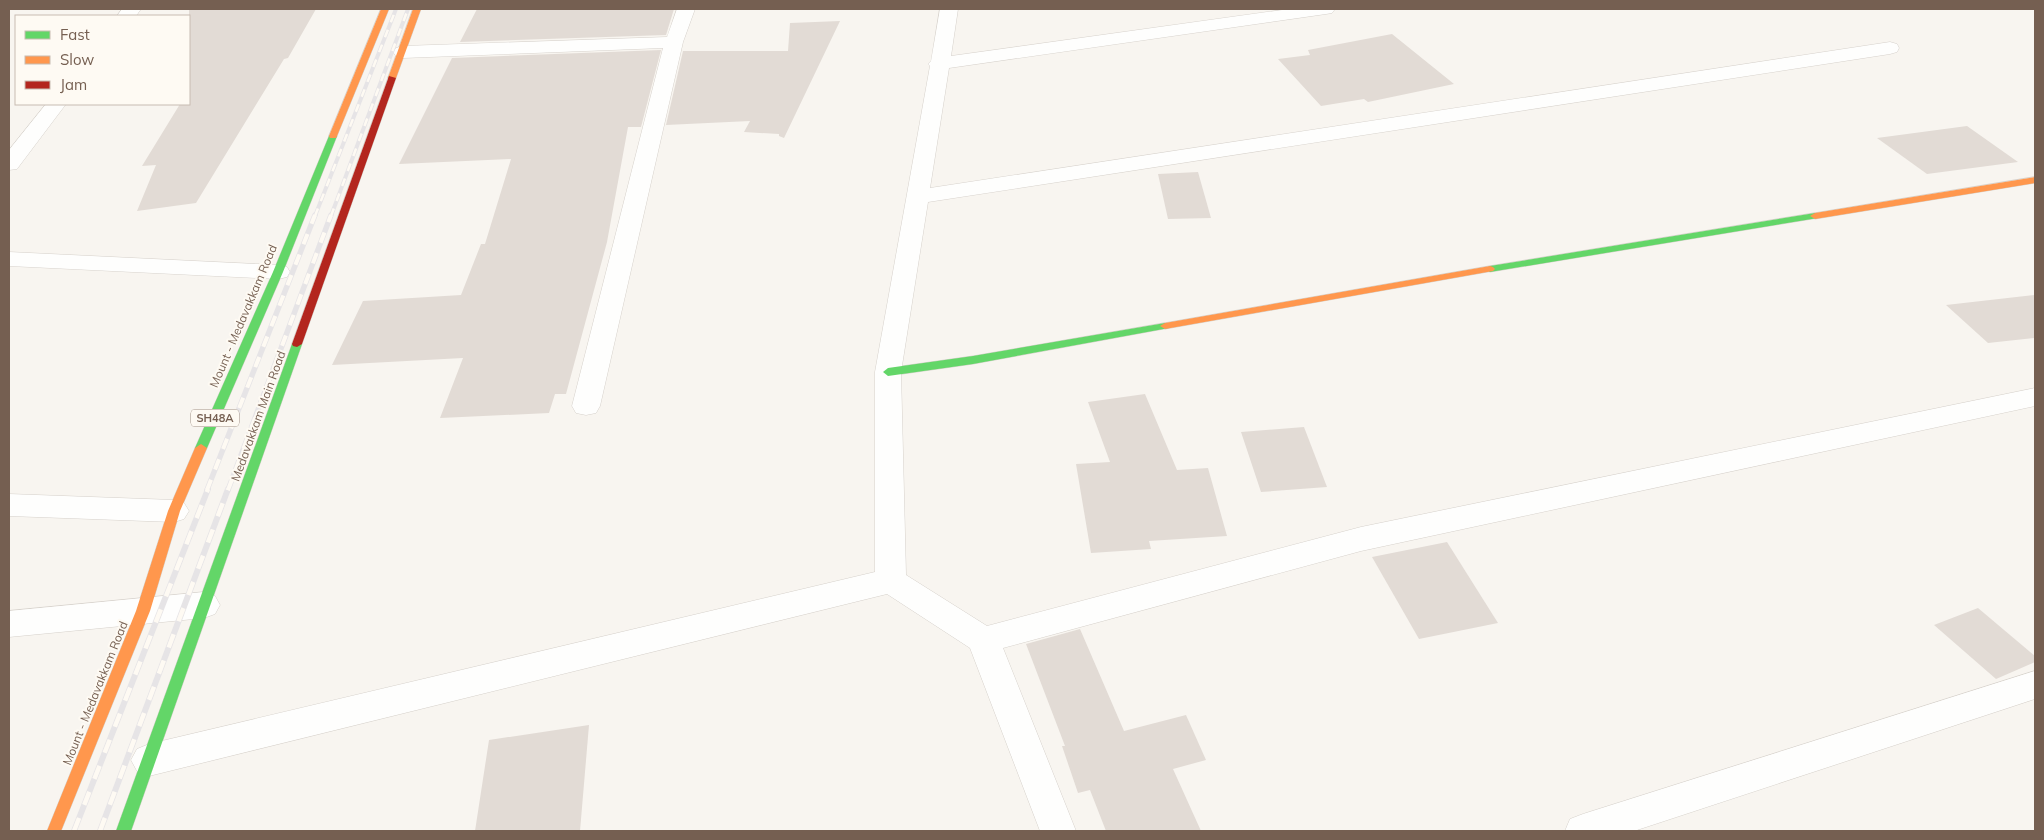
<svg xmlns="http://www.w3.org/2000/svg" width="2044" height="840" font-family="Mulish,sans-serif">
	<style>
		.building { fill: #e2dbd5 }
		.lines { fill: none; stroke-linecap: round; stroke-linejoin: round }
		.street-casing { stroke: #d6d1cb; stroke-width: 1 }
		.fast-casing { stroke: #d6d1cb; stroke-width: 1 }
		.slow-casing { stroke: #d6d1cb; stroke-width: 1 }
		.jam-casing { stroke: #d6d1cb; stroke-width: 1 }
		.street { fill: #fefefd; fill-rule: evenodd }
		.fast { fill: #63d668; fill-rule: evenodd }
		.slow { fill: #ff974d; fill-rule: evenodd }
		.jam { fill: #b3261e; fill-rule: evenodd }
		.rail-far2-casing { stroke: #e6e4e6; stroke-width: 4 }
		.rail-far1-casing { stroke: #e6e4e6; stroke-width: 5.5 }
		.rail-casing { stroke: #e6e4e6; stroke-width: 6 }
		.rail-far2 { stroke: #fefaf3; stroke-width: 2.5; stroke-dasharray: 8; stroke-linecap: butt }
		.rail-far1 { stroke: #fefaf3; stroke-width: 4; stroke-dasharray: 11; stroke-linecap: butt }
		.rail { stroke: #fefaf3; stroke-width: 4.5; stroke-dasharray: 14; stroke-linecap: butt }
		.labels { text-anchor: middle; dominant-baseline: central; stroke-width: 4; stroke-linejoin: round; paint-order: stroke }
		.shield { fill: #fefaf3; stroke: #9e8e82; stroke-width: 1 }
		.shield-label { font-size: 11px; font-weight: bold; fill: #755f51 }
		.street-label { font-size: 12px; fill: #755f51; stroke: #fefaf3 }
	</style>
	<rect width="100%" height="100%" fill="#f8f5f0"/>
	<g class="building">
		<polygon points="189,9 316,9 288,58 284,59 196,203 137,211 156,165 142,166 180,104 189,104"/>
		<polygon points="477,9 674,9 666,35 460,42"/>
		<polygon points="840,21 784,138 779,136 779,134 744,132 750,121 666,125 683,51 788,51 790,23"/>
		<polygon points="1392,34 1454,84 1368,102 1364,99 1321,106 1278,59 1310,55 1308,50"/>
		<polygon points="661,50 641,127 628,127 607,242 566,394 555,394 549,413 440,418 463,358 332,365 363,301 461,295 481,244 485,244 511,159 399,164 452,58"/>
		<polygon points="1967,126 2018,162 1927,174 1877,138"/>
		<polygon points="1198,172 1211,218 1168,219 1158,174"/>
		<polygon points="2035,295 2035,338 1988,343 1946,305"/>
		<polygon points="1145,394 1177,470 1208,468 1227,536 1149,541 1151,549 1091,553 1076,464 1110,462 1088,402"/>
		<polygon points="1304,427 1327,487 1261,492 1241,432"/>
		<polygon points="1447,542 1498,623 1419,639 1372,557"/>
		<polygon points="1978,608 2035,656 2035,662 1996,679 1934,625"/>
		<polygon points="1080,629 1124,731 1186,715 1206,760 1173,769 1201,831 1106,831 1090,790 1078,793 1062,746 1065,746 1026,644"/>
		<polygon points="589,725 580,831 475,831 489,740"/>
	</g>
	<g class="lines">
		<defs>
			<g id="street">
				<polygon points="122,9 141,9 136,16 117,16"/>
				<polygon points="677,9 695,9 683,42 600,406 596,413 586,415 576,413 572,406 663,48 403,58 396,56 393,52 396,48 403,46 667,37"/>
				<polygon points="940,9 958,9 951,56 1289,9 1335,9 1332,13 1326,14 949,68 930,188 1890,42 1897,44 1899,48 1897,52 1890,54 928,202 901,372 906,575 987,626 1361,527 2035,388 2035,406 1361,551 1003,648 1076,831 1040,831 970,648 887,594 149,776 137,771 131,760 137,749 149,744 875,572 875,372 930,66 928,64 931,61"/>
				<polygon points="46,104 66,104 17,169 9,170 9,150"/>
				<polygon points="9,252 278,265 287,267 290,272 287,277 278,279 9,266"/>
				<polygon points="9,494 174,500 184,503 189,511 184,519 174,522 9,516"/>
				<polygon points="204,592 215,596 220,605 215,614 204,618 9,637 9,611"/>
				<polygon points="2035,671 2035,699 1634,831 1565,831 1570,819 1583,814"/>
			</g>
			<g id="fast">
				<polygon points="333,133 337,136 283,272 207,448 201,452 197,451 195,448 273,272 329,136"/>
				<polygon points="1815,213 1820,216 1818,218 1490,272 1485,269 1490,266"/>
				<polygon points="1165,323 1170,326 1169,328 973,364 888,376 883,372 888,368 973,356"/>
				<polygon points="297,341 302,344 131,831 116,831 292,344"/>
			</g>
			<g id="slow">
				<polygon points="381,9 389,9 337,136 336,138 330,138 329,136"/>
				<polygon points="413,9 421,9 396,78 389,80 388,78"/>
				<polygon points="2035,177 2035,183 1815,219 1810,216 1815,213"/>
				<polygon points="1490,266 1493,267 1495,269 1493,271 1165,329 1160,326 1165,323"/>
				<polygon points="201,444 207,448 180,511 150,611 61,831 47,831 136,611 168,511 195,448"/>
			</g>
			<polygon id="jam" points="389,76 396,78 302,344 297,347 293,346 292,344"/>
		</defs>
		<use href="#street" class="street-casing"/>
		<use href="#fast" class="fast-casing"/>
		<use href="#slow" class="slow-casing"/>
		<use href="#jam" class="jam-casing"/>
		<use href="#street" class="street"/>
		<use href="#fast" class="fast"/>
		<use href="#slow" class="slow"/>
		<use href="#jam" class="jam"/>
		<defs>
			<g id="rail-far2">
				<polyline points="315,216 396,9"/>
				<polyline points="331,216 408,9"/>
			</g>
			<g id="rail-far1">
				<polyline points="207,490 315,215"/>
				<polyline points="228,490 331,215"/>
			</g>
			<g id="rail">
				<polyline points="74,831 208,489"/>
				<polyline points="100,831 228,489"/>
			</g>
		</defs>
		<use href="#rail-far2" class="rail-far2-casing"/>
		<use href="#rail-far1" class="rail-far1-casing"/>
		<use href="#rail" class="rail-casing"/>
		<use href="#rail-far2" class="rail-far2"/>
		<use href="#rail-far1" class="rail-far1"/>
		<use href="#rail" class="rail"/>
	</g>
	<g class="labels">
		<rect class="shield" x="191" y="409.5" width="48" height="17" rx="4"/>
		<g class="shield-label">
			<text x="215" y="418">SH48A</text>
		</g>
		<g class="street-label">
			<text transform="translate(243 316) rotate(-67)">Mount - Medavakkam Road</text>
			<text transform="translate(258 416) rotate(-70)">Medavakkam Main Road</text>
			<text transform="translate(95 693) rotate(-68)">Mount - Medavakkam Road</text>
		</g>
	</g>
	<rect width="2044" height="840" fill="none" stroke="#755f51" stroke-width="20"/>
	<rect x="15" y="15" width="175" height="90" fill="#fefaf3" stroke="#c7bcb2"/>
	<rect x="25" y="31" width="25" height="8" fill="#63d668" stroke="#c7bcb2"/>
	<text x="60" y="40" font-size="15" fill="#755f51">Fast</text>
	<rect x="25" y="56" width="25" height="8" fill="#ff974d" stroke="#c7bcb2"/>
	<text x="60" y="65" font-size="15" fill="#755f51">Slow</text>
	<rect x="25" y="81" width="25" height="8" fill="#b3261e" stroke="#c7bcb2"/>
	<text x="60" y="90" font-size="15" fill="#755f51">Jam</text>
</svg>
